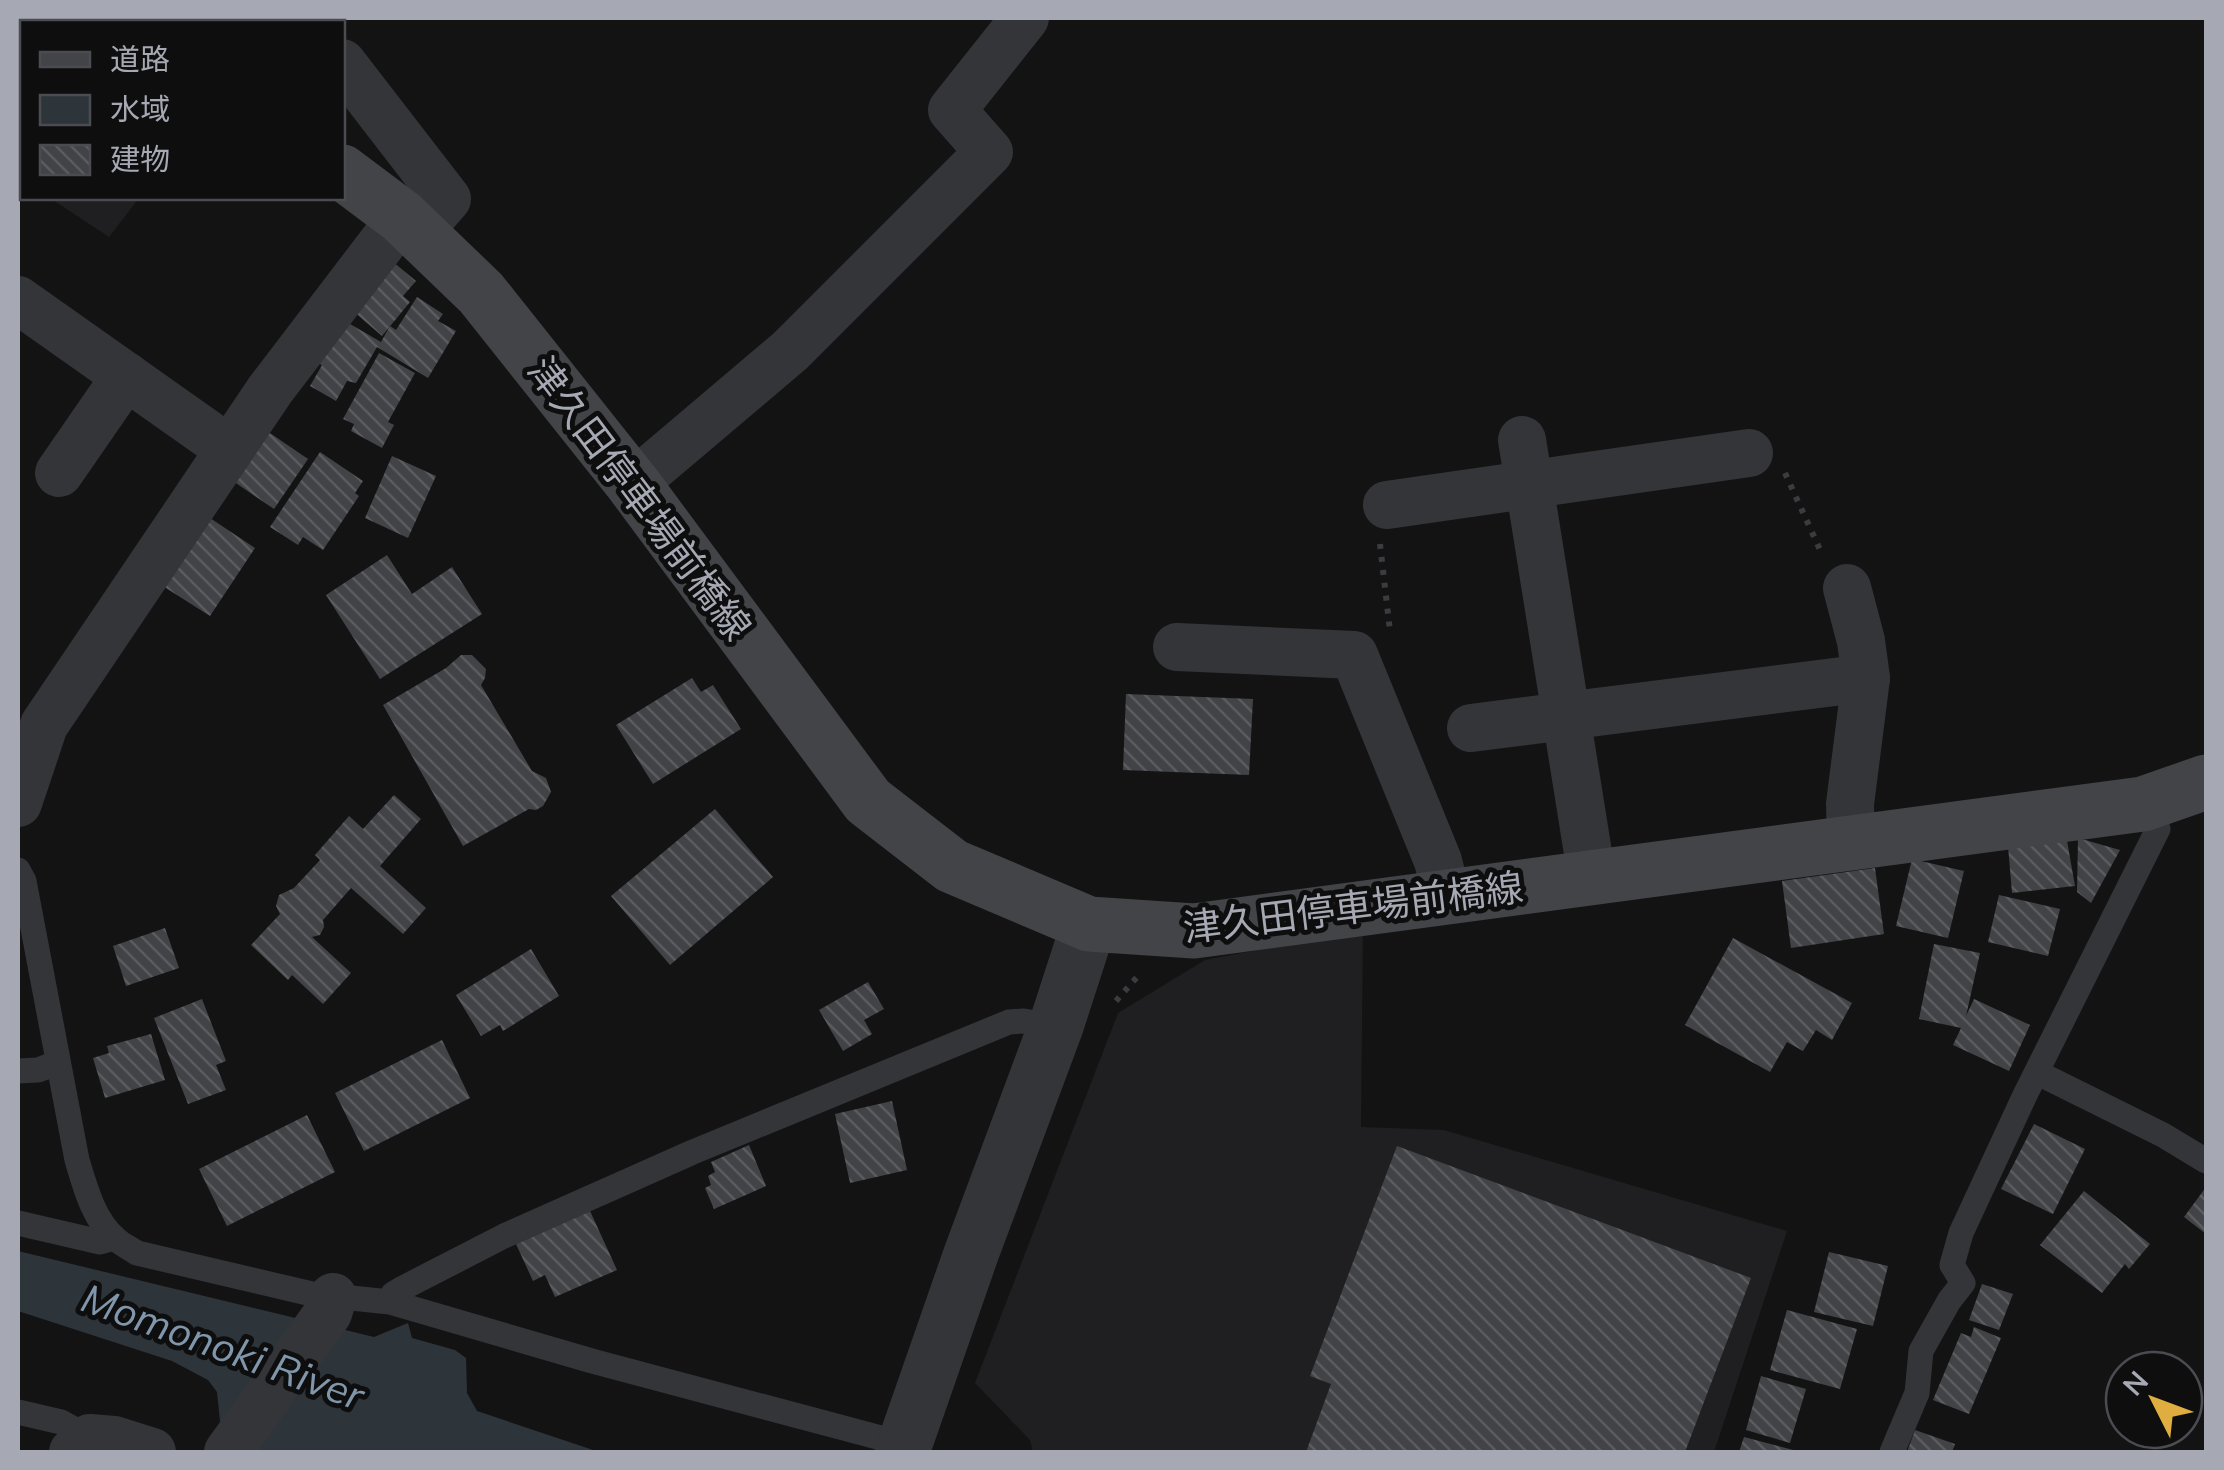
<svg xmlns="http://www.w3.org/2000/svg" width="2224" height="1470" font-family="Mulish,'Noto Sans JP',sans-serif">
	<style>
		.built { fill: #1f1f21 }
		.water { fill: #2d353b }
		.building { fill: url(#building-back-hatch) }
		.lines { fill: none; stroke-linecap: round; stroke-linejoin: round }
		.path { stroke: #3a3c40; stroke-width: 6; stroke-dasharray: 5 8; stroke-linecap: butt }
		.service { stroke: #343539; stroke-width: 25 }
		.minor { stroke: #343539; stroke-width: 48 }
		.tertiary { stroke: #343539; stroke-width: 55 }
		.secondary { stroke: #424448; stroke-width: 55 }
		.labels { text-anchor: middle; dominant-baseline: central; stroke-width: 10; stroke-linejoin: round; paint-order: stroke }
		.street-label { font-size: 38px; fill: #a6a9b3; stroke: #0e0e0f }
		.water-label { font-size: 40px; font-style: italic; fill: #8096ab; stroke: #0e0e0f }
	</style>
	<defs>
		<pattern id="building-back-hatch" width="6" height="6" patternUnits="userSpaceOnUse" patternTransform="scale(2.5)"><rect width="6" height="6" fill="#424347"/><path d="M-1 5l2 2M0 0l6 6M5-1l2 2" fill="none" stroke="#5a5b5f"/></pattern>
	</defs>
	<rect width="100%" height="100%" fill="#131314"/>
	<g class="built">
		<polygon points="50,198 139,198 109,237"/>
		<polygon points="1363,930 1361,1127 1444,1130 1787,1231 1714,1452 1033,1452 1030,1440 975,1383 1118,1013 1205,960"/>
	</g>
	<polygon class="water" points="18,1251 374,1337 408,1323 412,1338 455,1350 466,1358 467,1393 477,1411 599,1452 263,1452 230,1438 220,1421 217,1392 208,1380 172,1361 18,1311"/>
	<g class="building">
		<polygon points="386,256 416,281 403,296 410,302 382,336 345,304"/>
		<polygon points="417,297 443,314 438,321 456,331 428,378 377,347 356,383 347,381 336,401 310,386 322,365 313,360 338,317 381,342 390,326 396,330"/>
		<polygon points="379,353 415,373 388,422 394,425 382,448 351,431 354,424 343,419"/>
		<polygon points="261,427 308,459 274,509 227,477"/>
		<polygon points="320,452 363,481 355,493 359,496 323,550 303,537 298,545 270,527"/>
		<polygon points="392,456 436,476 408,538 365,518"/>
		<polygon points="204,514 255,548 210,616 158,583"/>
		<polygon points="387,555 412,594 452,567 482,614 380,679 326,595"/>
		<polygon points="461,655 472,655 486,669 485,678 481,685 532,771 546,778 551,792 543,806 536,810 529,809 463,846 383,705 446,668"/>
		<polygon points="692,678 701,692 713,685 741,729 653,784 616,725"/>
		<polygon points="1126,694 1253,699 1249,775 1123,770"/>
		<polygon points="394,795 421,819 380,866 426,908 403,934 351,888 323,920 324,927 320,935 312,937 351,973 323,1004 292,975 288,980 251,945 280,914 276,906 279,895 294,888 320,860 315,855 349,816 363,829"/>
		<polygon points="715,809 773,877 670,965 611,896"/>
		<polygon points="2066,835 2075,886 2012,893 2008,846"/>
		<polygon points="2078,838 2120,850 2091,903 2077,892"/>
		<polygon points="1912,859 1964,871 1948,938 1896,926"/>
		<polygon points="1875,868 1884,934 1791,948 1782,881"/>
		<polygon points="1999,895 2060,909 2048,956 1988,942"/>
		<polygon points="165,928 179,968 126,986 113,946"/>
		<polygon points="1733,938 1852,1003 1832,1040 1816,1030 1803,1051 1787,1042 1770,1072 1685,1025"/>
		<polygon points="1934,944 1980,953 1966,1016 1974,999 2030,1025 2009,1071 1953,1045 1961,1028 1919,1019"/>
		<polygon points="531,949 559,996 503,1031 500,1025 481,1036 456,995"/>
		<polygon points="868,982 884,1009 864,1020 872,1034 843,1051 819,1010"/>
		<polygon points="202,999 226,1061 216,1065 226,1090 188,1104 154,1018"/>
		<polygon points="151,1034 165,1080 105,1098 93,1058 109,1053 107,1046"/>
		<polygon points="442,1040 470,1098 364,1151 335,1093"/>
		<polygon points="892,1101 907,1170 850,1183 835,1114"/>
		<polygon points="307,1115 335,1172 227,1226 199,1169"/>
		<polygon points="2034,1124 2085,1149 2053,1214 2001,1189"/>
		<polygon points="749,1145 766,1186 714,1209 705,1188 711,1185 708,1176 715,1172 711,1162"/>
		<polygon points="1397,1146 1751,1278 1685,1452 1306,1452 1331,1384 1310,1376"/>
		<polygon points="2206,1187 2206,1234 2184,1217"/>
		<polygon points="2084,1191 2150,1244 2129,1269 2125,1264 2102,1293 2040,1245"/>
		<polygon points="590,1211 617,1270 555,1297 545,1275 533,1281 516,1244"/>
		<polygon points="1829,1252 1888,1266 1873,1326 1814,1312"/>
		<polygon points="1982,1284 2013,1294 1999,1330 1969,1320"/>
		<polygon points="1787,1310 1857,1329 1840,1389 1770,1370"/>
		<polygon points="1974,1327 2001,1338 1969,1414 1933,1400 1961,1333 1971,1337"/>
		<polygon points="1761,1376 1806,1389 1790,1443 1746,1430"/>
		<polygon points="1915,1430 1955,1444 1952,1452 1907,1452"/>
		<polygon points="1744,1437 1797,1451 1796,1452 1739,1452"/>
	</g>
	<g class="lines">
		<g class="path">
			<polyline points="1785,473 1821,552"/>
			<polyline points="1380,544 1390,631"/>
			<polyline points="1116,1001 1137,977"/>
		</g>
		<g class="service">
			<path d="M 18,870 L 24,881 L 77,1160 C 85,1187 94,1221 116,1239 C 122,1245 130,1248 137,1253 L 312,1294 L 390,1302 L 592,1361 L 911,1446"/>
			<polyline points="18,1071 38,1070 57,1063"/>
			<polyline points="2038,1073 2163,1135 2206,1161"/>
			<polyline points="18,1223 100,1242 114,1238"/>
			<polyline points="390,1302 393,1294 403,1288 504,1236 693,1152 1009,1022 1024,1021 1056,1026"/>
			<polyline points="18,1412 61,1422 90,1438"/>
			<polyline points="1892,1452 1917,1393 1921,1351 1949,1301 1963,1283 1952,1265 1961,1233 2025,1095 2158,829 2143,804"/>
		</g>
		<g class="minor">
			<polyline points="307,18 311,22"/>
			<polyline points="342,63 447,199 418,232"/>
			<polyline points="18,300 229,449"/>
			<polyline points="1522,440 1592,878"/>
			<polyline points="59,473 126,376"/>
			<polyline points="633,484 790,351 989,152 952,110 1025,18"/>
			<polyline points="1387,505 1749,453"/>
			<polyline points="1847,588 1861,641 1866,678 1850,804 1851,843"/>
			<polyline points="1177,647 1354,655 1438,861 1447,897"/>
			<polyline points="1471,728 1866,678"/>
			<polyline points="18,803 44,725 270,390 402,217"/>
			<polyline points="73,1452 90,1438 114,1440 152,1452"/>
			<polyline points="228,1452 328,1313 333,1297"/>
		</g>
		<polyline class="tertiary" points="902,1452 971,1254 1056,1026 1089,924"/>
		<g class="secondary">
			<polyline points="91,18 101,22"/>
			<polyline points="342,172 402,217 481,293 633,484 868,801 952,866 1089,924 1194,931 2143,804 2206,782"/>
		</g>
	</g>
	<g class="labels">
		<g class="street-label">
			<text transform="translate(640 498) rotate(53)">津久田停車場前橋線</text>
			<text transform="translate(1353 907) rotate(-7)">津久田停車場前橋線</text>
		</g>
		<g class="water-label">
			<text transform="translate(223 1346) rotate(20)">Momonoki River</text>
		</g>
	</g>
	<rect width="2224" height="1470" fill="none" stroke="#a6a9b3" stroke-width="40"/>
	<rect x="20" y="20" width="325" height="180" fill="#0e0e0f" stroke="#4b4c51" stroke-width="2.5"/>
	<rect x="40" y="52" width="50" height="15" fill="#424448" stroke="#4b4c51" stroke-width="2.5"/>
	<text x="110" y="70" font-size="30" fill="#a6a9b3">道路</text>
	<rect x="40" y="95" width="50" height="30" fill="#2d353b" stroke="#4b4c51" stroke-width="2.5"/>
	<text x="110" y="120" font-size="30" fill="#a6a9b3">水域</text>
	<rect x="40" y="145" width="50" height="30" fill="url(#building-back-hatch)" stroke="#4b4c51" stroke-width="2.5"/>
	<text x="110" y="170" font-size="30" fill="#a6a9b3">建物</text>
	<g transform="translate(2154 1400) rotate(312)"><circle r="48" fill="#0e0e0f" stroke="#4b4c51" stroke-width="2.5"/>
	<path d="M0-8L18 38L0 25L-18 38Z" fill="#dfad40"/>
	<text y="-15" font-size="28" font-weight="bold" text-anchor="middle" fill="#a6a9b3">N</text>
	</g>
</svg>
